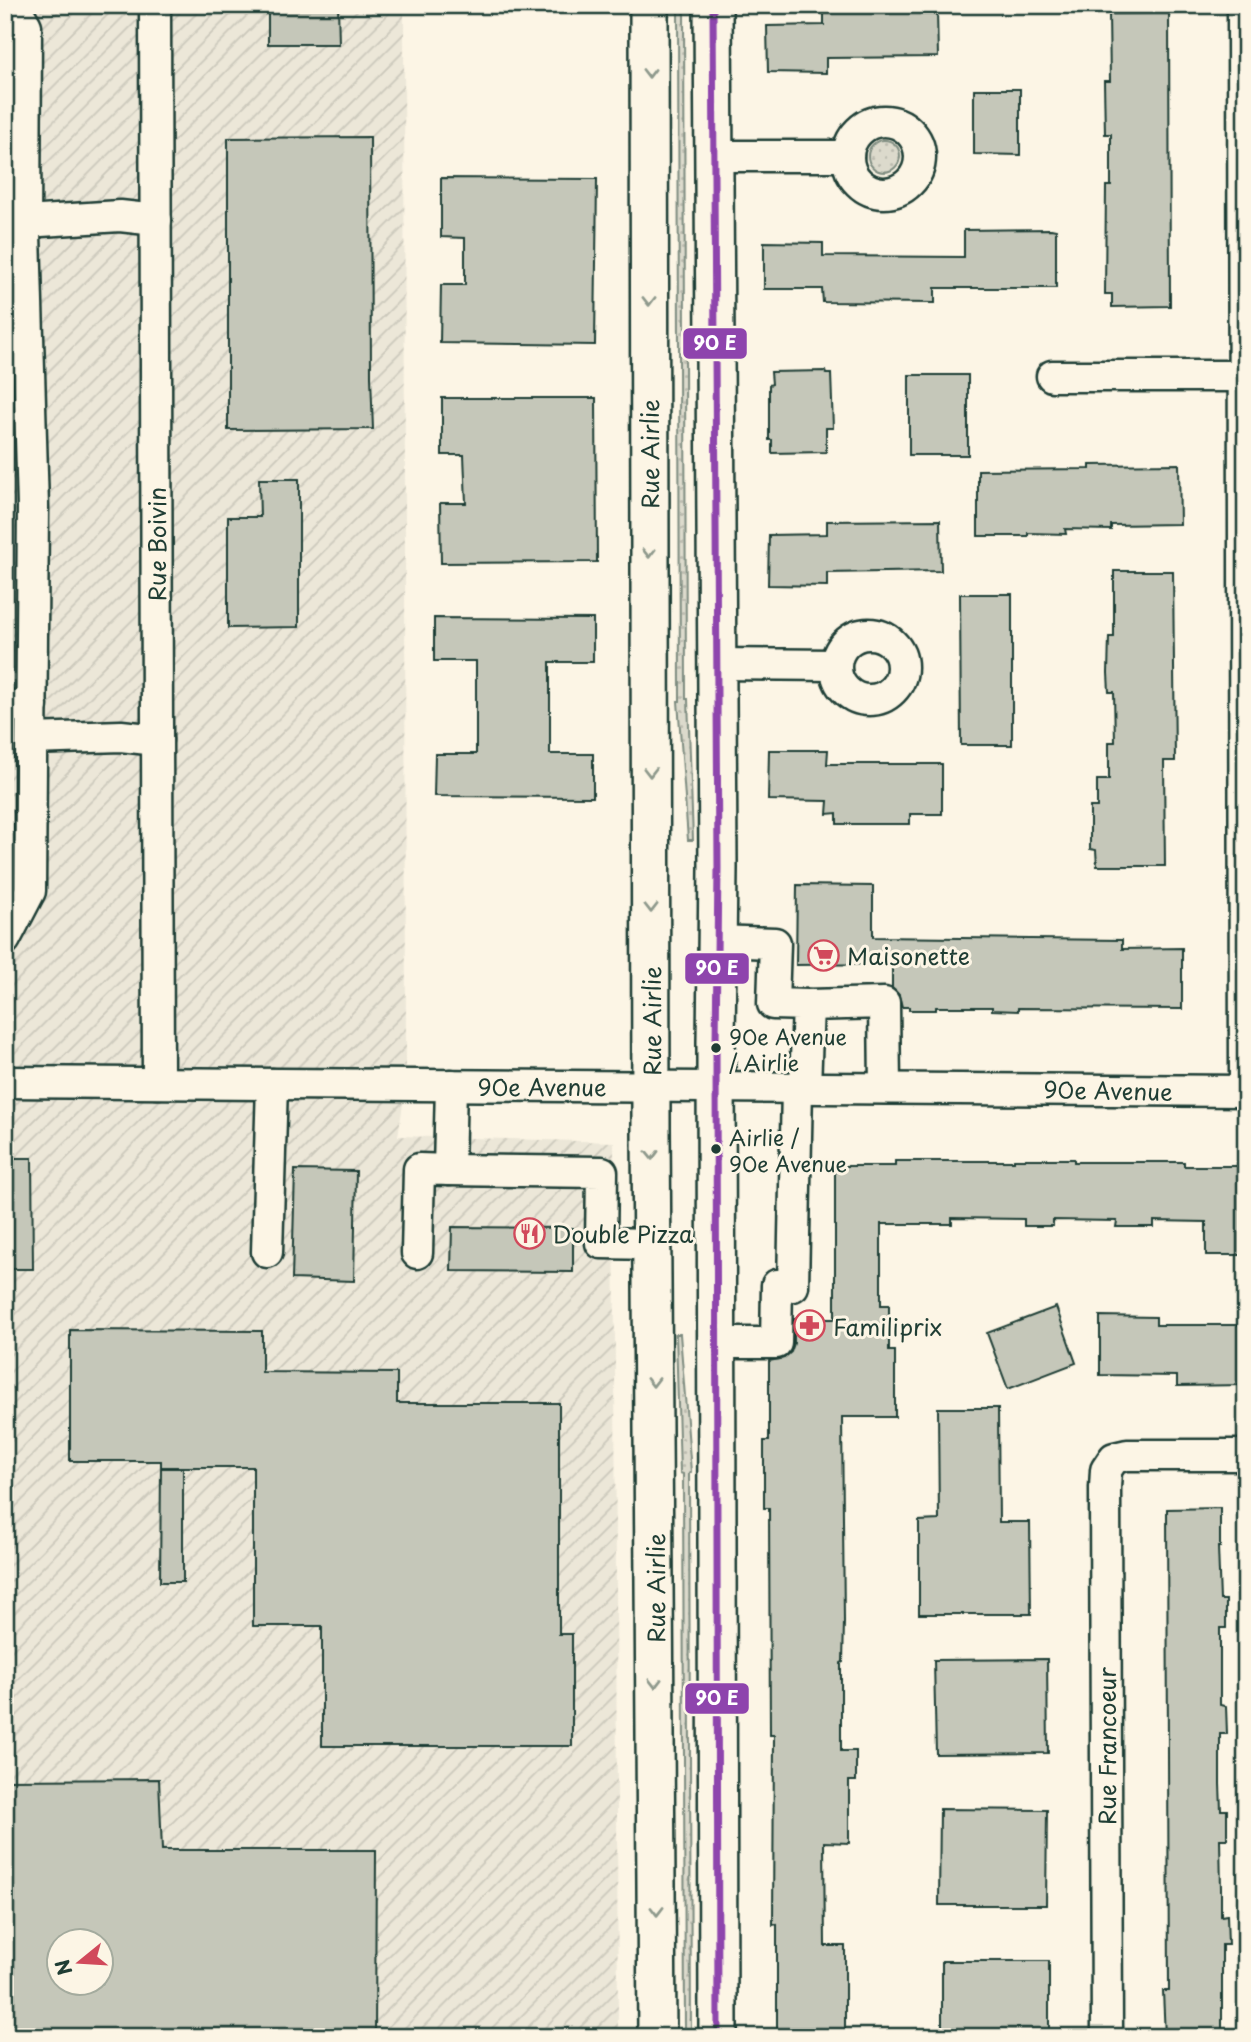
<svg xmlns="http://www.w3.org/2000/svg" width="1251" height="2042" font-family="'Playpen Sans',sans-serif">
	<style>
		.industrial { fill: url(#industrial-furrows); fill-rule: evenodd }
		.grass { fill: url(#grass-dots); stroke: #7e8c80; stroke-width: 2 }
		.building { fill: #c5c7b9; stroke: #1f3d34; stroke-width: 2; fill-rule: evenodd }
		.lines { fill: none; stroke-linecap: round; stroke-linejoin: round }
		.minor-casing { stroke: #1f3d34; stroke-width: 35 }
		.major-casing { stroke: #1f3d34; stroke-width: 42 }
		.minor { stroke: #fcf5e5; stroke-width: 30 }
		.major { stroke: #fcf5e5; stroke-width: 37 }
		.bus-1-casing { stroke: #fcf5e5; stroke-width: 12 }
		.bus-1 { stroke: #8e44ad; stroke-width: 7 }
		.oneway { stroke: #8e998c }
		.bus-dot { fill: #1f3d34; stroke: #fcf5e5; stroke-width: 2.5 }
		.labels { text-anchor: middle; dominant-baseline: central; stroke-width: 6; stroke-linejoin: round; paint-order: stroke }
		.bus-label { font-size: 21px; fill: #1f3d34; stroke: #fcf5e5; text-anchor: start }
		.street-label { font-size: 23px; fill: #1f3d34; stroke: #fcf5e5 }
		.poi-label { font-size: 23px; fill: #1f3d34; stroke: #fcf5e5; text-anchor: start }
		.line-badge { stroke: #fcf5e5; stroke-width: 2.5 }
		.badge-label { font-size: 19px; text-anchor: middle; font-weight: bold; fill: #fff }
	</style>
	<defs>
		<pattern id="industrial-furrows" width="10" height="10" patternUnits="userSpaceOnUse" patternTransform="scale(1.75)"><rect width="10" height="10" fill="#ece7d8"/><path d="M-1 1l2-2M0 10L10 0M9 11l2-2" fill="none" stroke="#cac7ba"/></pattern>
		<pattern id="grass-dots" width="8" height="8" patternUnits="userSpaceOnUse" patternTransform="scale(1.75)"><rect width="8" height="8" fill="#dcdacc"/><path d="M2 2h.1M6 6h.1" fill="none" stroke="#bcbcb0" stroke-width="1.8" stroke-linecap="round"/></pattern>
	</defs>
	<rect width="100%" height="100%" fill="#fcf5e5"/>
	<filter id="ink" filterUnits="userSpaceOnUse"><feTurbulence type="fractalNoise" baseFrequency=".0143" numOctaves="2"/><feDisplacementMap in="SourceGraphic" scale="14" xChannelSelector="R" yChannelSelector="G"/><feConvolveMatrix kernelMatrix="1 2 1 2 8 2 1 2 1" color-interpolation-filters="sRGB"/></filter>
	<g filter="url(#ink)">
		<path class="industrial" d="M 5,5 L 404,5 L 406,1085 L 398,1136 L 614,1142 L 618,2037 L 5,2037 ZM 60,1940 L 102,1940 L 102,1982 L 60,1982 Z"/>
		<g class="grass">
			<polygon points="678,5 684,5 686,699 688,699 693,840 688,840 678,701 680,701"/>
			<circle cx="884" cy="156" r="16"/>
			<polygon points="676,1334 680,1334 691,1472 689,1473 691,2037 685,2037 683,1474 680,1473"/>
		</g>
		<g class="building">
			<polygon points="268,5 338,5 339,44 268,44"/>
			<polygon points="824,11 937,11 938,57 826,58 826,73 768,72 767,26 824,25"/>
			<polygon points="1169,13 1170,306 1112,307 1112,294 1105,294 1106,186 1111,186 1111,134 1105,134 1104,81 1110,81 1109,14"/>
			<polygon points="974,89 1020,89 1020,155 974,154"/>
			<polygon points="370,137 371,377 373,429 228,430 228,138"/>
			<polygon points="441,178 597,179 595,345 440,343 441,285 465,285 465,238 441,237"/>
			<polygon points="1051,229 1056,230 1056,288 935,288 935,303 823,302 822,289 764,289 764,242 823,243 823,256 964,257 964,230"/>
			<polygon points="825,371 826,374 831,374 833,428 826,428 826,452 772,453 772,440 769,440 769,385 772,384 771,372"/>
			<rect x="909" y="375" width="59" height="80"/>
			<polygon points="442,398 596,398 597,562 441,563 440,503 466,503 464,455 442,455"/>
			<polygon points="1179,464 1180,524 1111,525 1111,530 1065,529 1066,534 1028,533 1028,536 978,536 978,470 1090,469 1090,465"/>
			<polygon points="259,479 299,479 299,627 228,628 228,517 260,517"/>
			<polygon points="940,520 941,571 827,573 827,586 768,585 769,535 827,534 827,521"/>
			<polygon points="1114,571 1173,571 1175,761 1164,761 1165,866 1097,866 1096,850 1090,849 1090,807 1097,807 1097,780 1109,780 1109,742 1115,742 1114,692 1109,692 1108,673 1109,637 1114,637"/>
			<polygon points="960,594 1012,594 1012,745 961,745"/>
			<polygon points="434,618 593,619 593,662 550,662 550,754 593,754 593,797 434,796 435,754 476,754 476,661 434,661"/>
			<polygon points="769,750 828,750 827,764 942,764 942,814 910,814 910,824 837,824 837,813 827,814 828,801 768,800"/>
			<polygon points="797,885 873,886 873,937 1122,940 1122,949 1182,948 1182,1009 1018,1008 1018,1011 992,1010 992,1007 936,1007 936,1010 909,1010 909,1007 902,1007 899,995 892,988 892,964 796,965"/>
			<polygon points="5,1158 32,1158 33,1269 5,1269"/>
			<polygon points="1014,1159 1074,1159 1074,1162 1184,1162 1184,1166 1246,1166 1246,1255 1206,1255 1206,1222 1154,1221 1154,1227 1116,1227 1117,1221 1053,1220 1053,1226 1024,1226 1024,1219 952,1218 952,1224 881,1224 881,1305 889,1305 889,1351 895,1351 895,1417 842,1417 844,1622 843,1662 841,1663 841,1751 856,1751 856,1781 849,1781 849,1843 824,1842 825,1946 845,1946 845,2037 777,2037 777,1924 773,1925 774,1735 770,1735 769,1508 764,1508 764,1441 769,1441 769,1361 784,1358 791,1352 794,1343 794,1319 835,1319 835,1166 895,1166 895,1161 1014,1161"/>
			<polygon points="295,1170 356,1171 354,1281 292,1279"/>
			<polygon points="452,1227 573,1228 573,1272 451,1271"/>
			<polygon points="1056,1307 1076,1363 1008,1389 987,1333"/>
			<polygon points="1100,1316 1156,1317 1156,1325 1246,1325 1246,1385 1177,1386 1177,1376 1100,1375"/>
			<polygon points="70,1330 262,1331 262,1372 397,1373 397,1403 559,1403 559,1634 572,1634 572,1746 322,1746 322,1626 253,1626 253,1467 161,1467 161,1461 70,1461"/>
			<polygon points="938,1408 998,1408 999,1522 1030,1522 1031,1614 919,1614 919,1521 939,1520"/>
			<polygon points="161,1468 183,1468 183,1582 160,1582"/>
			<polygon points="1220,1508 1220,1547 1218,1547 1220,1600 1226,1600 1226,1628 1220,1628 1220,1705 1226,1706 1227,1734 1220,1734 1220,1784 1221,1810 1227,1810 1227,1839 1220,1839 1221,1889 1221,1916 1227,1915 1228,1945 1222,1945 1222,2037 1165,2037 1163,1991 1169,1991 1167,1509"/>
			<polygon points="1047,1659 1048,1753 936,1754 934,1660"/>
			<path d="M 159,1779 L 162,1850 L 376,1850 L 375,2037 L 5,2037 L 5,1780 ZM 60,1941 L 102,1941 L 102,1983 L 60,1983 Z"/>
			<polygon points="940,1809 1047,1810 1046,1905 939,1905"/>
			<rect x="942" y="1961" width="107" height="76"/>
		</g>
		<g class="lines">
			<defs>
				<g id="minor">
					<polyline points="155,5 158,1083"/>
					<polyline points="1243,5 1245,1091"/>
					<circle cx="884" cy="157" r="36"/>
					<polyline points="713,156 848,156"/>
					<polyline points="25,222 120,216 156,220"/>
					<polyline points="1052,376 1243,376"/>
					<circle cx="869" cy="667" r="33"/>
					<polyline points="716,664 835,665"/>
					<polyline points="5,706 32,706"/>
					<polyline points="32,739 121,736 157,740"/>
					<polyline points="5,939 30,891 33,507 25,234 26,26 14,5"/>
					<polyline points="717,941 775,943 773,1004 808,1005 805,1087"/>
					<polyline points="808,1005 884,1003 885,1088"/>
					<polyline points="5,1082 1246,1091"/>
					<polyline points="449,1170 602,1172 601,1243 652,1244"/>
					<polyline points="267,1252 272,1084"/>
					<polyline points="417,1253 419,1169 449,1170 451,1085"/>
					<polyline points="717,1343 776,1343 777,1285 793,1286 797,1087"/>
					<polyline points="1107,2037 1105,1488 1106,1470 1114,1458 1127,1455 1246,1455"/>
				</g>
				<g id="major">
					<polyline points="649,5 651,1128 657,2037"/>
					<polyline points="713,5 718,868 716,1043 718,2037"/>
				</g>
			</defs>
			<use href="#minor" class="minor-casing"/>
			<use href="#major" class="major-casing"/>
			<use href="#minor" class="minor"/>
			<use href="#major" class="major"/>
			<defs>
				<polyline id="bus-1" points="713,5 718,868 716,1043 718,2037"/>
			</defs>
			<use href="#bus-1" class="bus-1-casing"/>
			<use href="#bus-1" class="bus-1"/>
		</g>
		<defs><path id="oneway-chevron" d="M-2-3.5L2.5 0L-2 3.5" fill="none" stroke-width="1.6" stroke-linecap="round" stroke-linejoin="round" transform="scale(1.75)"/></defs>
		<g class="oneway">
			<use href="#oneway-chevron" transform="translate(649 73) rotate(90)"/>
			<use href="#oneway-chevron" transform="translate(649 301) rotate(90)"/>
			<use href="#oneway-chevron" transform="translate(649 553) rotate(90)"/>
			<use href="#oneway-chevron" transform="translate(650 772) rotate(90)"/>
			<use href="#oneway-chevron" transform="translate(651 908) rotate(90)"/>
			<use href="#oneway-chevron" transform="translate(652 1155) rotate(89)"/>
			<use href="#oneway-chevron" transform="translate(653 1382) rotate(90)"/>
			<use href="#oneway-chevron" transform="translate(655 1683) rotate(90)"/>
			<use href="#oneway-chevron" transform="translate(657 1911) rotate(90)"/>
		</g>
	</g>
	<defs>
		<symbol id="supermarket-ring" viewBox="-11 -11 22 22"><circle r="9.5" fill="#fcf5e5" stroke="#d1495b" stroke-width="1.5"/><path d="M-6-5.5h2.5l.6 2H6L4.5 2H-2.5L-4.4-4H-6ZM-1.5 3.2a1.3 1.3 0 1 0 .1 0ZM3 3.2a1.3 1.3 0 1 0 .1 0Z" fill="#d1495b"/></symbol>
		<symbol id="restaurant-ring" viewBox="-11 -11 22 22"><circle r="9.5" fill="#fcf5e5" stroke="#d1495b" stroke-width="1.5"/><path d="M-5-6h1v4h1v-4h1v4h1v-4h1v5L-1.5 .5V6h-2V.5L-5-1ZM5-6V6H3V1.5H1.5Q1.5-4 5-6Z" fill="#d1495b"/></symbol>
		<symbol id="pharmacy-ring" viewBox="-11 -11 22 22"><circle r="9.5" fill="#fcf5e5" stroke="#d1495b" stroke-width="1.5"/><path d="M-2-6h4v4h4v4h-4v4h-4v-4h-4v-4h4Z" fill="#d1495b"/></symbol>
	</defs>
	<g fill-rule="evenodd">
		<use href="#supermarket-ring" x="806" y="938" width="35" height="35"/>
		<use href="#restaurant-ring" x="512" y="1216" width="35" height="35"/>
		<use href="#pharmacy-ring" x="792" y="1308" width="35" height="35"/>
	</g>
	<g class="bus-dot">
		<circle cx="716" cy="1048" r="6"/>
		<circle cx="716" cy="1149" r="6"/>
	</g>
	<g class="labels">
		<g class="bus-label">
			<text x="729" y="1036">90e Avenue<tspan x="729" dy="26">/ Airlie</tspan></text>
			<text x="729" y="1137">Airlie /<tspan x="729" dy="26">90e Avenue</tspan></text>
		</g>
		<g class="street-label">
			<text transform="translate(649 454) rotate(-90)">Rue Airlie</text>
			<text transform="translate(156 544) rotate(-90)">Rue Boivin</text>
			<text transform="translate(651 1021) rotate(-90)">Rue Airlie</text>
			<text x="542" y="1086">90e Avenue</text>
			<text transform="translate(1108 1090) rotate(1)">90e Avenue</text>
			<text transform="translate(655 1588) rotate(-90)">Rue Airlie</text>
			<text transform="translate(1106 1746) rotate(-90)">Rue Francoeur</text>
		</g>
		<g class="poi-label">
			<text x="847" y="955">Maisonette</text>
			<text x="552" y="1233">Double Pizza</text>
			<text x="833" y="1326">Familiprix</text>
		</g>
	</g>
	<g class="line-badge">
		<rect x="682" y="327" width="66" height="33" rx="7" fill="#8e44ad"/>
		<rect x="684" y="952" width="66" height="33" rx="7" fill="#8e44ad"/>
		<rect x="684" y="1682" width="66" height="33" rx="7" fill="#8e44ad"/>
	</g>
	<g class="badge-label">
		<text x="715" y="350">90 E</text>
		<text x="717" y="975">90 E</text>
		<text x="717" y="1705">90 E</text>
	</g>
	<rect width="1251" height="2042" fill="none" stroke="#fcf5e5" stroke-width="28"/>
	<rect x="14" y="14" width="1223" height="2014" fill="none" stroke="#1f3d34" stroke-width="2.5" filter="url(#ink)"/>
	<g transform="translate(80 1962) rotate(252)"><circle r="33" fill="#fcf5e5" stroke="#a4ab9e" stroke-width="2"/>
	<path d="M0-5L12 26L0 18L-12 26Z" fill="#d1495b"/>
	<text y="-10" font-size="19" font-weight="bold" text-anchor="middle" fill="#1f3d34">N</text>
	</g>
</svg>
